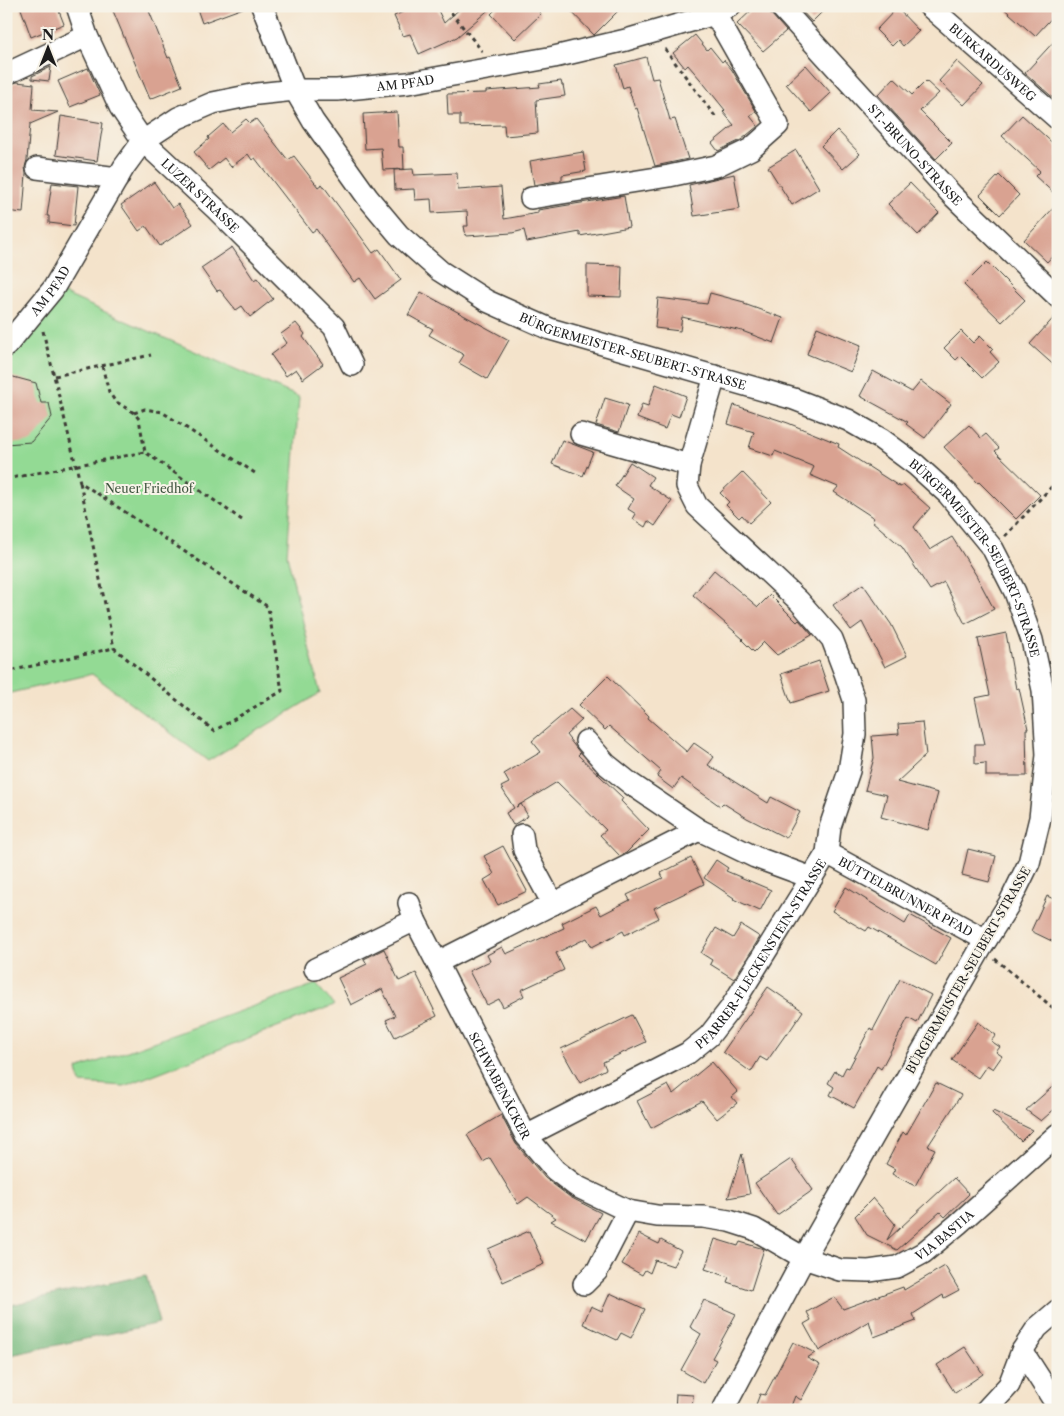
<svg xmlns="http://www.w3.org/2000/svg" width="1064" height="1416" font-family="'Libre Caslon Text',serif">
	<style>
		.green { fill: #93da94; stroke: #587b58 }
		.forest { fill: #76ba7e; stroke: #496b4d }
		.building { fill: #d9a291 }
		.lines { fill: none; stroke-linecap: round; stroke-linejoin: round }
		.minor-casing { stroke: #3c3a36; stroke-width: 24 }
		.path { stroke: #3c3a36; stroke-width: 3; stroke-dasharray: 4 4; stroke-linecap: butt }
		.minor { stroke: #fff; stroke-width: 21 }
		.labels { text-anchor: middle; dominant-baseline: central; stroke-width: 4; stroke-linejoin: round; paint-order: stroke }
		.street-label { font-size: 12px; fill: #1c1c1c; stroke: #f7f3e8 }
		.park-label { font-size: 12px; fill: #405540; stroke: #f7f3e8 }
	</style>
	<rect width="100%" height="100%" fill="#f7f3e8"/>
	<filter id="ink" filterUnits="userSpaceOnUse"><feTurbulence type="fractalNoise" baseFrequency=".02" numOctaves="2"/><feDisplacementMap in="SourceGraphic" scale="10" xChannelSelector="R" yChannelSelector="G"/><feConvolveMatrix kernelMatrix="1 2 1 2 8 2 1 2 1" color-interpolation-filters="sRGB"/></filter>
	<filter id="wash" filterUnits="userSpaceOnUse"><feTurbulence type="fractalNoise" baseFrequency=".0096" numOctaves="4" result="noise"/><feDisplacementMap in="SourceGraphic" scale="20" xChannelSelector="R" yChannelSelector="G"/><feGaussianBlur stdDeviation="1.12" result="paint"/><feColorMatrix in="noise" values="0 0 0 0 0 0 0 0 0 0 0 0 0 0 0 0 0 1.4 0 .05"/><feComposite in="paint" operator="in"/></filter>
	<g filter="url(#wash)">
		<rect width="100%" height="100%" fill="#f4e3cb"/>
		<g class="green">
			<polygon points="53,289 299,397 287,555 320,693 208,761 92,674 6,694 6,347"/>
			<polygon points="316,984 334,1005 124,1086 80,1083 77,1069"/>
		</g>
		<polygon class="forest" points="146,1275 159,1323 6,1356 6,1306"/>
		<g id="blocks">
			<g class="building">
				<polygon points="20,6 57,6 64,24 31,37"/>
				<polygon points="111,6 147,6 168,58 170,57 182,86 150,99"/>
				<polygon points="196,6 243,6 243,8 202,23"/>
				<polygon points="416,6 436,6 444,23 463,6 493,6 457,37 419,54 410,34 403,36 394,16"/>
				<polygon points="499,6 534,6 541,14 515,39 491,14"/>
				<polygon points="566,6 623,6 594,35"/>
				<polygon points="756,6 768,6 771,14 786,31 763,51 737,24"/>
				<polygon points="797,6 828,6 812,22"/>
				<polygon points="1001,6 1058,6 1058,11 1035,36"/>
				<polygon points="897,8 919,31 903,46 898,40 892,46 876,30"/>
				<polygon points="695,35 707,50 710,47 722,62 724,60 732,70 756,111 750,116 758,126 741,140 718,151 712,143 734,125 723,112 725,110 700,79 688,65 685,68 673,53"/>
				<polygon points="1058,37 1058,102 1025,73"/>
				<polygon points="646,57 652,79 658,78 670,120 675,119 688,159 655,166 637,108 635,109 628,86 623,88 616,65"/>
				<polygon points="957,61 983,85 964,105 939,81"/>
				<polygon points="806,65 831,93 811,112 786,84"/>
				<polygon points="51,67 49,81 32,79 32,76"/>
				<polygon points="88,68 100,95 70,107 58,81"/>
				<polygon points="894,78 912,95 926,81 939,93 920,111 952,143 936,159 878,95"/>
				<polygon points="561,81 562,85 563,85 565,96 536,100 538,133 505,136 504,125 460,126 460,115 448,115 447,94 486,93 486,91 540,87 539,84"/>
				<polygon points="17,82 34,84 32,110 58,112 30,124 27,160 25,167 26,174 23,213 6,211 6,86"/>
				<polygon points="397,112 399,147 403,147 404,169 383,170 381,148 365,149 363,114"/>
				<polygon points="1022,115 1058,148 1058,197 1035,176 1040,171 1002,136"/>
				<polygon points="61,116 103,123 97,161 56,155"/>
				<polygon points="246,119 250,123 256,119 288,160 294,156 318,187 322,184 373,253 379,249 401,280 375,299 360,278 354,282 316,229 312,232 255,158 252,160 248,154 231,167 224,158 209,170 194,152 209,139 208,137 223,124 230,132"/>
				<polygon points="837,130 860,154 843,169 821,146"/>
				<polygon points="796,150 819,188 792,205 768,167"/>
				<polygon points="583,152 586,171 562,175 562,180 534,185 530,161"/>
				<polygon points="413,169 414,175 457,173 458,190 501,187 504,219 538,213 538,210 624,196 629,227 580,236 580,232 527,242 524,230 512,233 466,236 464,226 468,226 467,211 432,213 431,199 415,200 414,189 395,190 394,170"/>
				<polygon points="734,174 740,209 694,216 689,185"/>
				<polygon points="999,175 1019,195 1000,215 980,195"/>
				<polygon points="154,182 172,208 178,204 193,224 160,246 146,226 139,231 121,205"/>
				<polygon points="52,183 78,186 74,226 49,223 49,216 47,216"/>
				<polygon points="910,183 939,213 918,235 888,204"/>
				<polygon points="1058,203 1058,250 1047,262 1024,240"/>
				<polygon points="232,247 254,280 257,278 273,299 250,317 242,306 236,310 220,290 217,291 201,268"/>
				<polygon points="987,262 1025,300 1002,322 964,285"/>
				<polygon points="587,265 622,266 621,297 587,296"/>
				<polygon points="421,292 509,340 487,379 459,363 464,355 429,335 433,329 408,315"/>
				<polygon points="710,293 744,302 744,304 783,318 774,343 742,331 682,317 680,331 655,328 658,298 707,304"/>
				<polygon points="1058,313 1058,369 1030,344"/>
				<polygon points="296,323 305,334 303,337 323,364 303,379 296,369 286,376 271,355 287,343 281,334"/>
				<polygon points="817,327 861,345 851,372 807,354"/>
				<polygon points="961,331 973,343 980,336 993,349 990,352 999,362 982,378 960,356 956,360 944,348"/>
				<polygon points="873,371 912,392 921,381 951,404 925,438 906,424 908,422 860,396"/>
				<polygon points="6,375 36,383 41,403 49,403 52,417 31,442 6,444"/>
				<polygon points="656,384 686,396 679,417 671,414 665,429 637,418 642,404 648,406"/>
				<polygon points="605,398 628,405 619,432 596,425"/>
				<polygon points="734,405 788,423 839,444 838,447 900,487 904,485 930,508 914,527 930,550 952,537 976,575 994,609 965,624 944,582 930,590 902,547 872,521 874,518 834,492 838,487 810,475 814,467 775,451 773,456 749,448 754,432 728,424"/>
				<polygon points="969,425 981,438 986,434 999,448 995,451 1040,495 1016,519 979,482 978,483 944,447"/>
				<polygon points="562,440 593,452 583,476 552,464"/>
				<polygon points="630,462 653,477 648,485 672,501 655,526 648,521 645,527 633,519 636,514 628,509 634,499 615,486"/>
				<polygon points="742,472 771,502 749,523 742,515 739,518 726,505 729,502 720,493"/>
				<polygon points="714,570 758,607 770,595 797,622 799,620 812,635 777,655 764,642 754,652 742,640 743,639 693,595"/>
				<polygon points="863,584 891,624 907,656 885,667 862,622 851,630 833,605"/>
				<polygon points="1006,633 1016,689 1019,688 1028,729 1026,729 1027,776 986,776 986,763 975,764 975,744 985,744 975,698 990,695 978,639"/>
				<polygon points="819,661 829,691 791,703 781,674"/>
				<polygon points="608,676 649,716 648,718 687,752 694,743 714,757 708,765 768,803 771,797 800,812 786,838 747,818 723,803 720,806 681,778 673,789 657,777 661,771 609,726 605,730 579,705"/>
				<polygon points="570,709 582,720 566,735 580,753 578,755 623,798 621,801 649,830 626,853 620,856 600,835 606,830 557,782 516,807 521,804 528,816 513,825 506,813 514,808 501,787 509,783 504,774 541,752 532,741"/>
				<polygon points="922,722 926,755 897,782 938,793 928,830 881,817 887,795 865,790 874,758 872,736 899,734 898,724"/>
				<polygon points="503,846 527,891 498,905 484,880 494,874 484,856"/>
				<polygon points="968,849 996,856 989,882 962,875"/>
				<polygon points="691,858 704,884 654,908 659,918 625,935 623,931 592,947 587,938 556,953 564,970 521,990 524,996 503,1007 499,999 487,1005 469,971 490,961 487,955 502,947 506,954 564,928 562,923 596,906 601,915 630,900 627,895 663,878 661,873"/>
				<polygon points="716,860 728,868 726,871 771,890 760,911 733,899 734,898 704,878"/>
				<polygon points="846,887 905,924 910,915 951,938 936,965 869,927 866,931 832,911"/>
				<polygon points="1047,896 1058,901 1058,944 1031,931"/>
				<polygon points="741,925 760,937 734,979 710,964 712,960 701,953 716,928 733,938"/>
				<polygon points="384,949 399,981 416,973 437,1016 395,1037 386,1020 395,1016 382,989 351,1005 338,978 367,964 364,959"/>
				<polygon points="900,979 931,995 917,1023 908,1018 881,1069 877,1066 854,1108 830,1095 834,1087 828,1083 835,1071 842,1075 846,1067 849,1068 870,1028 873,1030"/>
				<polygon points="768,987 803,1011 787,1035 786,1034 767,1061 760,1057 751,1072 723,1052"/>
				<polygon points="632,1015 646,1042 603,1062 606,1069 580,1083 561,1049"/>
				<polygon points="978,1022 996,1035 991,1041 1000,1047 996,1052 1002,1056 993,1069 987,1065 978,1078 952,1060"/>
				<polygon points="712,1062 738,1092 732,1097 737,1103 717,1119 702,1101 651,1128 637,1101 668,1085 673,1094"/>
				<polygon points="1058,1082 1058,1106 1041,1121 1026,1110"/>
				<polygon points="936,1083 961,1095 928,1146 935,1149 915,1186 892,1174 895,1169 886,1164 903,1132 906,1135"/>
				<polygon points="993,1111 1032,1130 1021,1141 992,1113"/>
				<polygon points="501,1115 516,1144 545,1178 570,1197 601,1213 586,1240 551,1221 556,1218 528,1197 518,1204 490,1158 483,1162 467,1135"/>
				<polygon points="742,1154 750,1194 728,1198"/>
				<polygon points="791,1159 813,1190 777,1215 755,1183"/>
				<polygon points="954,1178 969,1194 945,1217 940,1212 897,1250 867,1235 855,1216 873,1198 895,1224 887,1240"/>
				<polygon points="529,1231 544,1264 503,1282 488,1249"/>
				<polygon points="639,1234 659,1244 661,1240 681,1251 673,1266 655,1260 650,1273 645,1270 642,1275 622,1264"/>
				<polygon points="715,1239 738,1246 740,1242 764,1249 751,1290 727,1282 729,1277 705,1269"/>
				<polygon points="945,1266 959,1290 944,1298 943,1295 913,1314 916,1321 874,1337 869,1321 819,1351 804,1324 811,1320 807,1312 834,1297 843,1309 903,1287 904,1290"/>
				<polygon points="610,1293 645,1309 631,1338 621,1333 617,1340 583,1324 591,1306 602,1311"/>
				<polygon points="704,1300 736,1314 712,1358 716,1360 703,1383 681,1370 701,1334 690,1327"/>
				<polygon points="793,1342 815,1353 807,1358 820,1365 801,1400 795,1396 791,1406 798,1410 754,1410 760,1394 765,1395"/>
				<polygon points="965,1347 983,1374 955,1393 937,1365"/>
				<polygon points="676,1394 693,1395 692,1410 675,1410"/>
			</g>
		</g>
	</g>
	<g filter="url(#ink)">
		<use href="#blocks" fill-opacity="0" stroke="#3c3a36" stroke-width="1"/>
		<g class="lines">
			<defs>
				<g id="minor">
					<path id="s1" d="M 77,6 L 87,36 L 120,107 L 143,141 L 216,209 L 334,327 L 352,365"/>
					<path id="s2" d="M 262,6 L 295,90 L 313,121 L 368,198 L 399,235 L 440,271 L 487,301 L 550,329 L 794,399 L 848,420 L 881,439 L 916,465 L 948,494 L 993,549 L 1015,592 L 1032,640 L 1043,690 L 1047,755 L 1040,818 L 1029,863 L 1009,904 L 981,948 L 804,1258 L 723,1410"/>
					<path id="s3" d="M 780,6 L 953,196 L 1058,297"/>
					<path id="s4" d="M 929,6 L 1058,119"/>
					<polyline points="6,74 87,36"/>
					<polyline points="37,168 118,178"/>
					<polyline points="531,198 669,176 716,166 751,149 778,125 715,14"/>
					<path id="s5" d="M 6,346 L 53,289 L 124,167 L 143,141 L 178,118 L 213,103 L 257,94 L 295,90 L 337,90 L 408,83 L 554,57 L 626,40 L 715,14 L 730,6"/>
					<polyline points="581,434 689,465"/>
					<polyline points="586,741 606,764 631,784 699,830 755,857 812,878"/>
					<polyline points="522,835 524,850 553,904"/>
					<path id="s6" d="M 827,853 L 986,940"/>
					<path id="s7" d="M 409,903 L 415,920 L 526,1136 L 555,1170 L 576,1186 L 628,1211 L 657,1216 L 703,1217 L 729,1221 L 754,1229 L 804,1258 L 840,1270 L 869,1271 L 897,1267 L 923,1253 L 958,1224 L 1058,1134"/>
					<polyline points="438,962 699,830"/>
					<polyline points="315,969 415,920"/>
					<path id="s8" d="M 526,1136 L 688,1053 L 709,1036 L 730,1009 L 827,853 L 830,827 L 849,771 L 855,734 L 854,700 L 845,673 L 832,639 L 799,601 L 697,506 L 687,486 L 689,465 L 715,376"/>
					<polyline points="584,1284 597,1271 628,1211"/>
					<polyline points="1022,1351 1058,1407"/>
					<polyline points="986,1410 1009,1385 1022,1351 1037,1328 1058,1310"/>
				</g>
			</defs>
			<use href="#minor" class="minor-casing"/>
			<g class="path">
				<polyline points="446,6 482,51"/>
				<polyline points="665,49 717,119"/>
				<polyline points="43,331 80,482 268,607 282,691 214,731 114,648 80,482"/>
				<polyline points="102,366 109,392 115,401 134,413 139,419 145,452"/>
				<polyline points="55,376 151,355"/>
				<polyline points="134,413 145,409 162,412 258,475"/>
				<polyline points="6,479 145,452 242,520"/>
				<polyline points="1005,536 1058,480"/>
				<polyline points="6,665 14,670 114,648"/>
				<polyline points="995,959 1058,1012"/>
			</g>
			<use href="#minor" class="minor"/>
		</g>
	</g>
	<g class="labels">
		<g class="street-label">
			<text stroke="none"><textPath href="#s4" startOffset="85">BURKARDUSWEG</textPath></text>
			<text stroke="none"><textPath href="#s5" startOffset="521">AM PFAD</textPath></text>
			<text stroke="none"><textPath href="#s3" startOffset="201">ST.-BRUNO-STRASSE</textPath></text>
			<text stroke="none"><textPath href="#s1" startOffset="230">LUZER STRASSE</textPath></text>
			<text stroke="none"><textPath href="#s5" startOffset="71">AM PFAD</textPath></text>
			<text stroke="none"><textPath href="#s2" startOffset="534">BÜRGERMEISTER-SEUBERT-STRASSE</textPath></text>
			<text stroke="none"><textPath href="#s2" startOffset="954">BÜRGERMEISTER-SEUBERT-STRASSE</textPath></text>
			<text stroke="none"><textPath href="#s6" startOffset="90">BÜTTELBRUNNER PFAD</textPath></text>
			<text stroke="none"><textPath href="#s8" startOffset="306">PFARRER-FLECKENSTEIN-STRASSE</textPath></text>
			<text transform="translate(968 970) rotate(-60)">BÜRGERMEISTER-SEUBERT-STRASSE</text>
			<text stroke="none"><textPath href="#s7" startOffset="204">SCHWABENÄCKER</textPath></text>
			<text stroke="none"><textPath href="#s7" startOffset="728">VIA BASTIA</textPath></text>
		</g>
		<g class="park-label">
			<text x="149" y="488">Neuer Friedhof</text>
		</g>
	</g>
	<rect width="1064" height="1416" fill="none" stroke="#f7f3e8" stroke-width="25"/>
	<g transform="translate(48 48)" stroke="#f7f3e8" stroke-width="4" paint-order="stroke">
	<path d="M0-4L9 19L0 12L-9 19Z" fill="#1c1c1c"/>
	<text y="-8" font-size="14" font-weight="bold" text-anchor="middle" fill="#1c1c1c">N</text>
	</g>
</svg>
